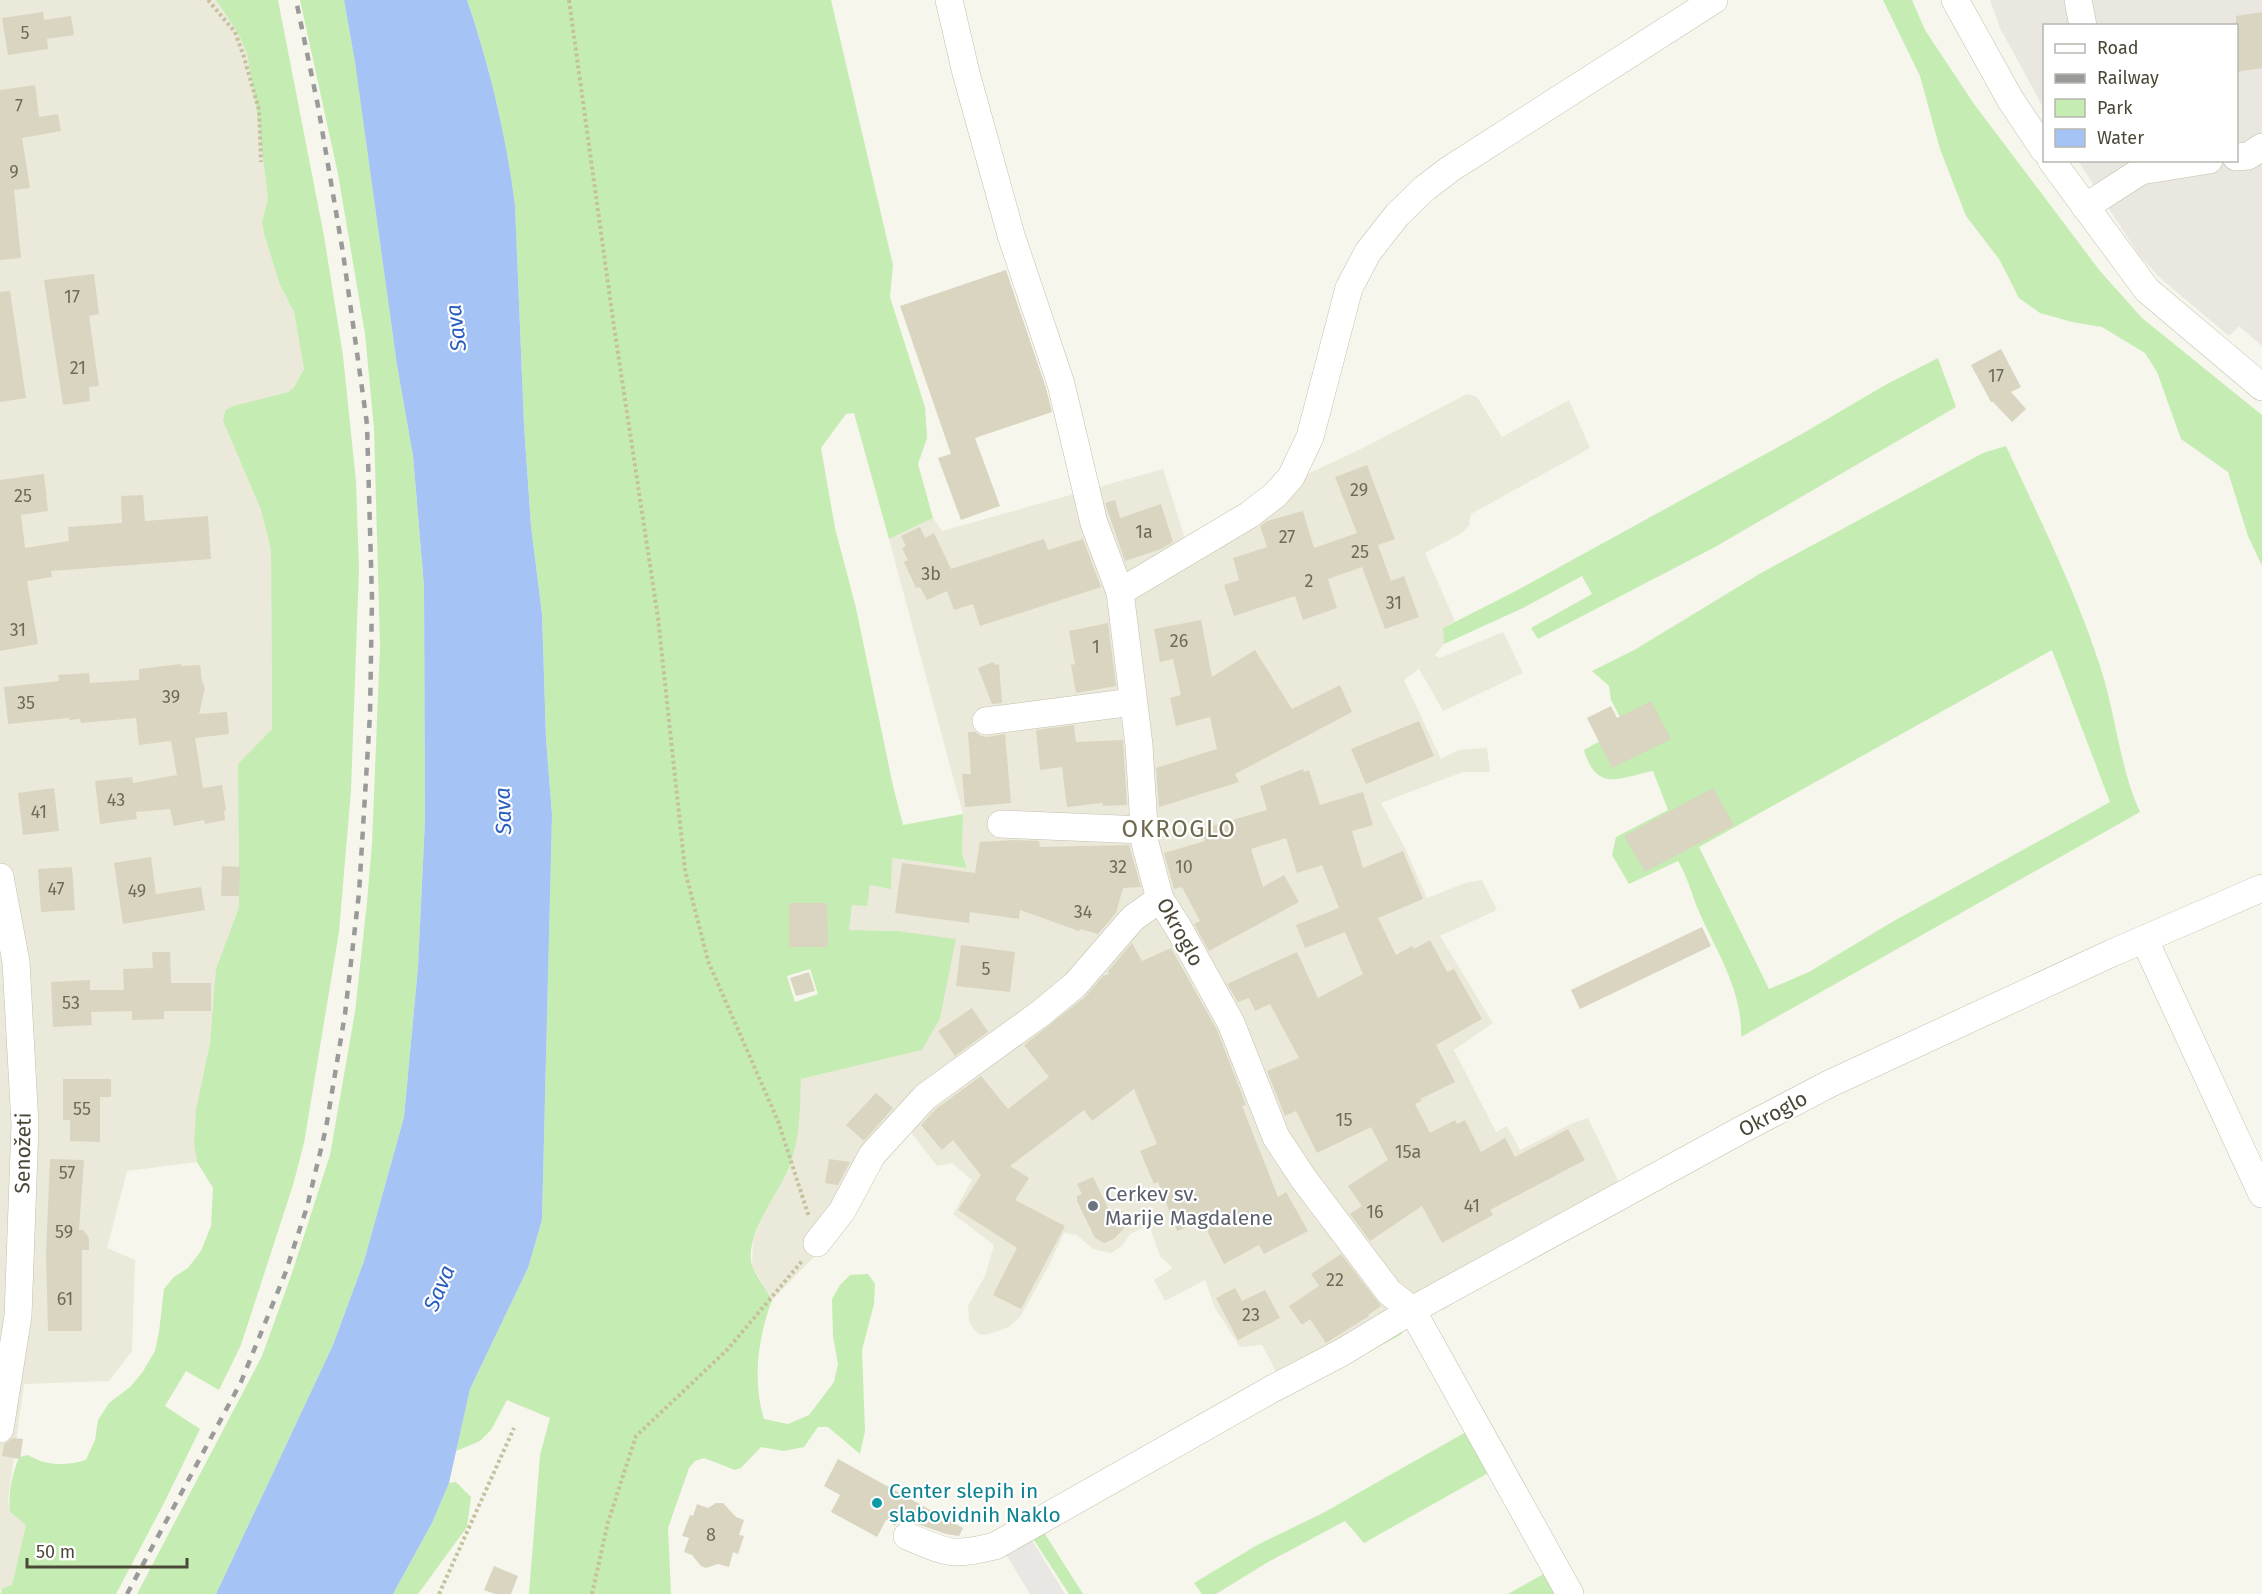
<svg xmlns="http://www.w3.org/2000/svg" width="2262" height="1594" font-family="'Fira Sans',sans-serif">
	<style>
		.residential { fill: #ebe9d9 }
		.industrial { fill: #e9e7e0 }
		.green { fill: #c5ecb3; fill-rule: evenodd }
		.parking { fill: #e8e7e3 }
		.water { fill: #a6c3f5 }
		.building { fill: #d9d5c0 }
		.lines { fill: none; stroke-linecap: round; stroke-linejoin: round }
		.minor-casing { stroke: #c3c0ad; stroke-width: 28 }
		.path { stroke: #c5c09d; stroke-width: 4; stroke-dasharray: 3 3; stroke-linecap: butt }
		.minor { stroke: #fff; stroke-width: 27 }
		.rail { stroke: #9a9a9a; stroke-width: 4.5; stroke-dasharray: 8 8; stroke-linecap: butt }
		.worship-dot { fill: #6b7280; stroke: #fff; stroke-width: 2 }
		.culture-dot { fill: #0f9aa8; stroke: #fff; stroke-width: 2 }
		.labels { text-anchor: middle; dominant-baseline: central; stroke-width: 4.5; stroke-linejoin: round; paint-order: stroke }
		.number-label { font-size: 18px; fill: #6f6b5a }
		.street-label { font-size: 21px; fill: #4c4838; stroke: #fff }
		.worship-label { font-size: 21px; fill: #5b616d; stroke: #fff; text-anchor: start }
		.culture-label { font-size: 21px; fill: #0d838f; stroke: #fff; text-anchor: start }
		.water-label { font-size: 22px; font-style: italic; fill: #2a5ebf; stroke: #fff }
		.quarter-label { font-size: 24px; letter-spacing: 1.5px; fill: #6f694f; stroke: #fff }
	</style>
	<rect width="100%" height="100%" fill="#f6f6ec"/>
	<g class="residential">
		<polygon points="0,0 216,0 238,33 247,54 257,111 268,198 262,222 264,234 280,285 294,312 304,369 294,387 288,392 233,406 225,410 223,421 261,510 271,550 272,729 238,764 239,907 227,939 210,1043 196,1109 194,1143 197,1162 127,1171 107,1248 135,1260 132,1351 109,1381 24,1384 8,1500 10,1512 26,1525 12,1586 0,1591"/>
		<polygon points="1467,394 1477,397 1502,437 1569,400 1590,448 1471,514 1469,525 1462,533 1425,553 1455,621 1443,628 1444,644 1435,655 1440,658 1503,632 1523,673 1443,711 1419,669 1404,680 1441,759 1458,750 1487,748 1490,772 1463,772 1381,803 1405,848 1427,898 1465,883 1482,880 1497,910 1440,936 1493,1023 1454,1050 1496,1132 1507,1126 1520,1150 1573,1123 1588,1118 1628,1201 1461,1295 1445,1309 1397,1324 1280,1379 1262,1345 1240,1347 1215,1308 1205,1280 1165,1301 1154,1280 1173,1268 1160,1256 1149,1225 1130,1234 1122,1246 1111,1253 1093,1249 1077,1235 1064,1233 1047,1269 1020,1317 1009,1327 992,1333 981,1335 975,1331 969,1322 968,1306 985,1276 994,1245 953,1214 972,1180 952,1163 937,1166 910,1131 881,1158 839,1231 772,1300 752,1266 753,1241 765,1211 789,1168 799,1117 801,1079 922,1050 897,931 849,930 852,904 892,858 967,868 962,854 963,814 889,539 933,518 942,531 1163,469 1187,545 1307,474 1361,449"/>
	</g>
	<polygon class="industrial" points="1990,0 2262,0 2262,346 2239,326 2229,336 2160,278 2139,255 2078,161 2236,160 2236,26 2044,26 2044,109 2000,28"/>
	<g class="green">
		<path d="M 216,0 L 278,0 L 324,236 L 343,356 L 356,481 L 359,569 L 351,790 L 339,932 L 304,1143 L 293,1185 L 241,1345 L 219,1390 L 186,1371 L 165,1406 L 200,1429 L 164,1503 L 116,1594 L 0,1594 L 3,1588 L 12,1585 L 26,1525 L 10,1512 C 8,1493 12,1475 19,1457 L 28,1455 C 46,1466 66,1466 86,1460 L 95,1440 L 98,1420 L 109,1403 L 130,1387 L 142,1373 L 155,1351 L 159,1332 L 164,1289 L 174,1277 L 188,1268 L 201,1251 L 211,1226 L 213,1188 L 197,1162 L 194,1143 L 196,1109 L 210,1043 L 216,969 L 239,907 L 238,764 L 272,729 L 271,550 L 261,510 L 223,421 L 225,410 L 233,406 L 288,392 L 294,387 L 304,369 L 294,312 L 280,285 L 264,234 L 262,222 L 268,198 L 257,111 L 247,54 L 238,33 Z"/>
		<polygon points="300,0 344,0 355,61 397,365 413,456 424,586 425,820 418,967 404,1117 364,1261 333,1345 216,1594 137,1594 262,1356 292,1273 330,1155 355,1012 367,902 372,843 380,646 374,429 365,334 338,174"/>
		<path d="M 467,0 L 831,0 L 893,265 L 890,297 L 925,407 L 927,438 L 918,464 L 933,518 L 889,539 L 854,413 L 846,414 L 821,448 L 835,528 L 856,608 L 893,786 L 903,825 L 963,814 L 962,854 L 967,868 L 892,858 L 891,889 L 870,885 L 867,906 L 852,905 L 849,930 L 897,931 L 956,939 L 940,1018 L 922,1050 L 801,1079 C 800,1108 800,1138 790,1165 C 780,1192 741,1238 753,1268 C 758,1279 766,1289 772,1300 C 758,1338 752,1379 764,1419 L 788,1424 L 809,1415 L 834,1382 L 838,1364 L 833,1336 L 832,1299 L 840,1285 L 850,1275 L 868,1274 L 875,1284 L 874,1304 L 862,1350 L 865,1431 L 860,1454 L 828,1427 L 818,1427 L 804,1447 L 784,1451 L 761,1447 L 741,1468 L 735,1470 L 704,1458 L 695,1461 L 689,1468 L 668,1528 L 671,1594 L 529,1594 L 540,1455 L 550,1418 L 507,1400 L 491,1430 L 480,1441 L 456,1451 L 470,1389 L 528,1268 L 542,1220 L 552,815 L 546,737 L 542,614 L 531,526 L 524,425 L 515,205 C 506,136 490,66 467,0 ZM 810,969 L 818,994 L 795,1002 L 787,976 Z"/>
		<polygon points="1883,0 1912,0 1925,30 1974,104 2100,271 2142,318 2262,415 2262,566 2248,536 2228,472 2181,439 2157,372 2145,353 2102,327 2072,322 2040,313 2019,298 1999,259 1966,216 1940,149 1920,76"/>
		<polygon points="1938,358 1956,407 1715,547 1538,639 1531,628 1592,594 1582,576 1523,608 1444,644 1443,628 1512,593 1800,435 1887,384"/>
		<path d="M 2006,446 C 2039,518 2076,591 2100,666 C 2116,714 2119,766 2140,812 L 1741,1037 C 1743,989 1715,950 1697,907 C 1691,891 1687,876 1678,861 L 1629,884 L 1612,855 L 1616,837 L 1668,810 L 1653,771 C 1620,777 1597,794 1584,750 L 1625,727 L 1611,700 L 1609,686 L 1592,671 L 1636,649 L 1761,573 L 1983,453 ZM 2052,650 L 2110,802 L 1892,922 L 1809,972 L 1769,989 L 1699,847 Z"/>
		<polygon points="1397,1324 1402,1334 1063,1519 1045,1534 1083,1594 1069,1594 1032,1537 1034,1532 1046,1523"/>
		<polygon points="1466,1432 1490,1472 1364,1543 1345,1521 1268,1562 1216,1594 1202,1594 1194,1583 1259,1544 1323,1513"/>
		<polygon points="456,1482 471,1497 467,1527 418,1594 393,1594 432,1523 449,1483"/>
		<polygon points="1547,1572 1560,1594 1508,1594"/>
	</g>
	<polygon class="parking" points="1030,1537 1065,1594 1030,1594 1005,1553"/>
	<path class="water" d="M 344,0 L 467,0 C 490,67 506,135 515,205 L 524,425 L 531,526 L 542,614 L 546,738 L 552,815 L 542,1220 L 528,1268 L 470,1389 L 449,1483 L 432,1523 L 393,1594 L 216,1594 L 333,1345 L 364,1261 L 404,1117 L 418,967 L 425,820 L 424,586 L 413,456 L 397,365 L 355,62 Z"/>
	<g class="building">
		<polygon points="43,12 44,20 71,16 74,35 47,39 48,49 8,55 2,18"/>
		<polygon points="2262,12 2262,68 2236,72 2236,16"/>
		<polygon points="35,85 39,117 58,114 61,131 22,138 30,188 14,190 21,258 0,260 0,90"/>
		<polygon points="1006,270 1046,388 1052,412 975,438 1000,506 961,520 938,458 951,454 900,306"/>
		<polygon points="94,274 99,314 89,316 99,386 89,387 90,401 63,405 44,280"/>
		<polygon points="10,291 26,398 0,402 0,292"/>
		<polygon points="2001,349 2021,387 2011,392 2026,409 2012,422 1993,402 1991,402 1971,365"/>
		<polygon points="1367,465 1395,539 1378,545 1391,581 1404,576 1419,617 1385,629 1362,567 1328,579 1337,608 1303,620 1295,596 1234,616 1224,585 1239,580 1233,558 1267,547 1260,526 1267,521 1303,511 1314,548 1357,533 1335,477"/>
		<polygon points="44,474 48,511 21,515 25,548 69,541 68,527 122,523 121,496 143,495 145,521 208,516 211,559 51,571 52,577 27,581 38,644 0,651 0,480"/>
		<polygon points="1115,500 1120,518 1161,504 1173,542 1161,549 1125,561 1105,503"/>
		<polygon points="920,527 925,538 934,533 951,569 1044,539 1048,550 1083,539 1101,587 980,626 973,604 954,610 947,591 927,600 920,587 916,588 904,562 908,560 902,548 906,546 901,536"/>
		<polygon points="1201,620 1212,677 1255,650 1292,709 1340,685 1352,712 1235,774 1239,782 1159,807 1156,768 1217,749 1210,717 1176,726 1170,698 1181,695 1173,659 1160,662 1154,629"/>
		<polygon points="1108,623 1116,686 1076,693 1071,665 1075,664 1069,631"/>
		<polygon points="993,662 995,665 999,664 1002,703 992,704 978,668"/>
		<polygon points="181,664 181,666 200,665 202,681 205,688 199,714 227,712 229,734 195,738 203,788 222,785 226,811 224,811 225,820 205,824 204,820 174,826 170,809 136,812 137,819 100,824 95,781 132,777 133,783 177,775 171,741 139,745 136,718 81,723 80,719 69,720 69,718 8,724 4,687 59,681 58,675 89,673 90,683 139,680 139,669"/>
		<polygon points="1651,701 1671,739 1612,768 1587,718 1611,706 1617,718"/>
		<polygon points="1419,721 1434,756 1366,784 1351,749"/>
		<polygon points="1074,725 1076,742 1123,740 1127,805 1103,806 1102,803 1067,807 1062,767 1040,770 1036,730"/>
		<polygon points="968,732 975,732 981,736 987,737 1005,734 1011,803 965,807 962,774 971,774"/>
		<polygon points="1303,769 1304,772 1309,770 1320,805 1363,792 1373,825 1352,831 1363,868 1403,851 1423,899 1378,918 1396,955 1412,946 1414,949 1430,940 1447,972 1454,969 1482,1019 1436,1045 1455,1082 1420,1099 1422,1101 1415,1104 1430,1133 1455,1120 1457,1124 1465,1120 1481,1152 1505,1138 1515,1157 1568,1129 1585,1160 1490,1210 1493,1215 1442,1243 1422,1206 1370,1241 1350,1214 1362,1206 1348,1186 1388,1160 1371,1127 1317,1153 1296,1111 1285,1116 1267,1071 1299,1058 1270,1004 1255,1011 1249,998 1238,1002 1227,984 1297,952 1318,998 1363,974 1345,932 1305,948 1296,925 1339,908 1322,865 1297,873 1286,838 1251,849 1263,887 1284,875 1299,902 1209,951 1194,924 1200,921 1182,887 1174,889 1164,853 1205,841 1201,829 1267,810 1260,786"/>
		<polygon points="54,788 59,831 23,835 18,793"/>
		<polygon points="1713,788 1734,825 1645,872 1624,836"/>
		<polygon points="1015,840 1039,841 1040,847 1129,845 1141,887 1123,888 1116,913 1098,934 1080,929 1079,931 1020,910 1019,919 970,912 969,923 895,913 902,863 975,873 980,842"/>
		<polygon points="151,857 156,894 201,887 205,910 123,924 114,863"/>
		<polygon points="222,866 240,867 239,896 221,896"/>
		<polygon points="72,867 75,910 41,912 38,869"/>
		<polygon points="789,903 827,903 828,947 789,947"/>
		<polygon points="1702,927 1711,946 1580,1009 1571,990"/>
		<polygon points="1132,943 1142,961 1171,948 1217,1030 1246,1105 1242,1106 1278,1197 1286,1192 1308,1231 1264,1254 1259,1245 1224,1264 1202,1221 1177,1231 1158,1182 1154,1184 1140,1151 1157,1144 1134,1089 1092,1121 1084,1110 1010,1166 1029,1178 1015,1200 1065,1226 1021,1309 993,1295 1017,1248 958,1210 981,1175 953,1140 942,1150 921,1125 936,1109 981,1076 1008,1109 1049,1077 1024,1045 1085,997 1103,976 1109,974 1108,971"/>
		<polygon points="961,945 1015,952 1010,992 956,986"/>
		<polygon points="152,952 170,952 171,983 211,983 211,1011 164,1011 164,1019 132,1020 132,1011 91,1012 92,1025 53,1027 51,982 90,980 90,990 124,990 123,969 153,968"/>
		<polygon points="809,972 815,991 796,996 790,978"/>
		<polygon points="972,1008 988,1032 955,1056 938,1031"/>
		<polygon points="63,1079 111,1079 111,1097 100,1097 100,1142 70,1141 70,1120 63,1120"/>
		<polygon points="876,1093 893,1108 864,1141 846,1125"/>
		<polygon points="50,1159 84,1160 79,1230 83,1230 89,1238 89,1250 82,1250 82,1331 48,1331 46,1254"/>
		<polygon points="829,1159 850,1162 838,1185 825,1183"/>
		<polygon points="1093,1177 1109,1210 1122,1211 1127,1222 1125,1227 1114,1239 1104,1243 1095,1238 1077,1201 1077,1196 1082,1194 1077,1184"/>
		<polygon points="1341,1254 1381,1306 1368,1315 1369,1316 1326,1343 1310,1319 1302,1325 1289,1306 1319,1286 1311,1274"/>
		<polygon points="1235,1288 1242,1301 1265,1290 1280,1318 1238,1340 1216,1298"/>
		<polygon points="13,1438 23,1439 20,1459 2,1456 4,1444"/>
		<polygon points="838,1459 963,1528 959,1536 946,1534 900,1518 895,1526 886,1520 877,1537 831,1512 840,1495 824,1486"/>
		<polygon points="716,1503 723,1503 736,1517 744,1520 739,1535 744,1536 738,1554 733,1552 729,1567 718,1564 706,1568 701,1566 692,1555 684,1552 689,1538 682,1536 690,1515 693,1516 697,1504 708,1508"/>
		<polygon points="494,1566 518,1576 511,1594 495,1594 484,1590"/>
	</g>
	<g class="lines">
		<defs>
			<g id="minor">
				<polyline points="949,0 966,73 1011,235 1061,384 1094,523 1120,592"/>
				<polyline points="1955,0 2010,99 2044,150"/>
				<polyline points="2078,0 2083,26"/>
				<polyline points="2236,157 2248,156 2262,147"/>
				<polyline points="2051,160 2147,290 2262,387"/>
				<polyline points="2085,207 2141,171 2209,160"/>
				<polyline points="986,721 1133,702"/>
				<polyline points="1001,824 1143,830"/>
				<polyline points="0,877 16,962 25,1125 18,1316 0,1429"/>
				<polyline points="2145,941 2262,1194"/>
				<polyline points="817,1243 842,1211 872,1155 925,1097 1041,1013 1075,985 1133,918 1160,899"/>
				<path d="M 907,1536 C 948,1553 951,1557 995,1546 L 1272,1389 L 1341,1353 L 1412,1310 L 1389,1292 L 1303,1178 L 1276,1137 L 1231,1023 L 1178,927 L 1160,899 L 1145,843 L 1139,745 L 1120,592 L 1249,515 L 1275,495 L 1291,477 L 1310,437 L 1349,288 L 1368,252 L 1397,215 L 1425,188 L 1450,169 L 1714,0"/>
				<polyline points="1570,1594 1412,1310 1741,1130 1829,1084 2112,953 2262,888"/>
			</g>
		</defs>
		<use href="#minor" class="minor-casing"/>
		<g class="path">
			<polyline points="208,0 235,32 244,57 259,110 261,162"/>
			<polyline points="569,0 613,320 658,618 685,870 708,961 778,1121 809,1217"/>
			<polyline points="439,1594 514,1428"/>
			<polyline points="592,1594 608,1522 636,1436 727,1350 803,1260"/>
		</g>
		<use href="#minor" class="minor"/>
		<polyline class="rail" points="127,1594 241,1382 285,1274 307,1207 326,1128 345,1014 359,893 370,714 372,598 367,424 343,253 318,106 296,0"/>
	</g>
	<circle class="worship-dot" cx="1093" cy="1206" r="6"/>
	<circle class="culture-dot" cx="877" cy="1503" r="6"/>
	<g class="labels">
		<g class="number-label">
			<text x="25" y="33">5</text>
			<text x="19" y="106">7</text>
			<text x="14" y="172">9</text>
			<text x="72" y="297">17</text>
			<text x="78" y="368">21</text>
			<text x="1996" y="376">17</text>
			<text x="1359" y="490">29</text>
			<text x="23" y="496">25</text>
			<text x="1144" y="532">1a</text>
			<text x="1287" y="537">27</text>
			<text x="1360" y="552">25</text>
			<text x="931" y="574">3b</text>
			<text x="1309" y="581">2</text>
			<text x="1394" y="603">31</text>
			<text x="18" y="630">31</text>
			<text x="1179" y="641">26</text>
			<text x="1096" y="647">1</text>
			<text x="171" y="697">39</text>
			<text x="26" y="703">35</text>
			<text x="116" y="800">43</text>
			<text x="39" y="812">41</text>
			<text x="1118" y="867">32</text>
			<text x="1184" y="867">10</text>
			<text x="56" y="889">47</text>
			<text x="137" y="891">49</text>
			<text x="1083" y="912">34</text>
			<text x="986" y="969">5</text>
			<text x="71" y="1003">53</text>
			<text x="82" y="1109">55</text>
			<text x="1344" y="1120">15</text>
			<text x="1408" y="1152">15a</text>
			<text x="67" y="1173">57</text>
			<text x="1472" y="1206">41</text>
			<text x="1375" y="1212">16</text>
			<text x="64" y="1232">59</text>
			<text x="1335" y="1280">22</text>
			<text x="65" y="1299">61</text>
			<text x="1251" y="1315">23</text>
			<text x="711" y="1535">8</text>
		</g>
		<g class="street-label">
			<text transform="translate(1180 932) rotate(61)">Okroglo</text>
			<text transform="translate(1773 1114) rotate(-28)">Okroglo</text>
			<text transform="translate(23 1153) rotate(-89)">Senožeti</text>
		</g>
		<g class="worship-label">
			<text x="1105" y="1194">Cerkev sv.<tspan x="1105" dy="24">Marije Magdalene</tspan></text>
		</g>
		<g class="culture-label">
			<text x="889" y="1491">Center slepih in<tspan x="889" dy="24">slabovidnih Naklo</tspan></text>
		</g>
		<g class="water-label">
			<text transform="translate(456 328) rotate(-97)">Sava</text>
			<text transform="translate(503 811) rotate(-92)">Sava</text>
			<text transform="translate(439 1288) rotate(-67)">Sava</text>
		</g>
		<g class="quarter-label">
			<text x="1179" y="829">OKROGLO</text>
		</g>
	</g>
	<rect x="2043" y="24" width="195" height="138" fill="#ffffff" stroke="#b7b6af" stroke-width="1.5"/>
	<rect x="2055" y="44" width="30" height="9" fill="#ffffff" stroke="#b7b6af" stroke-width="1.5"/>
	<text x="2097" y="54" font-size="18" fill="#4c4838">Road</text>
	<rect x="2055" y="74" width="30" height="9" fill="#9a9a9a" stroke="#b7b6af" stroke-width="1.5"/>
	<text x="2097" y="84" font-size="18" fill="#4c4838">Railway</text>
	<rect x="2055" y="99" width="30" height="18" fill="#c5ecb3" stroke="#b7b6af" stroke-width="1.5"/>
	<text x="2097" y="114" font-size="18" fill="#4c4838">Park</text>
	<rect x="2055" y="129" width="30" height="18" fill="#a6c3f5" stroke="#b7b6af" stroke-width="1.5"/>
	<text x="2097" y="144" font-size="18" fill="#4c4838">Water</text>
	<path d="M27 1558v9h160v-9" fill="none" stroke="#4c4838" stroke-width="3"/>
	<text x="36" y="1558" font-size="18" fill="#4c4838" stroke="#ffffff" stroke-width="4.5" paint-order="stroke">50 m</text>
</svg>
